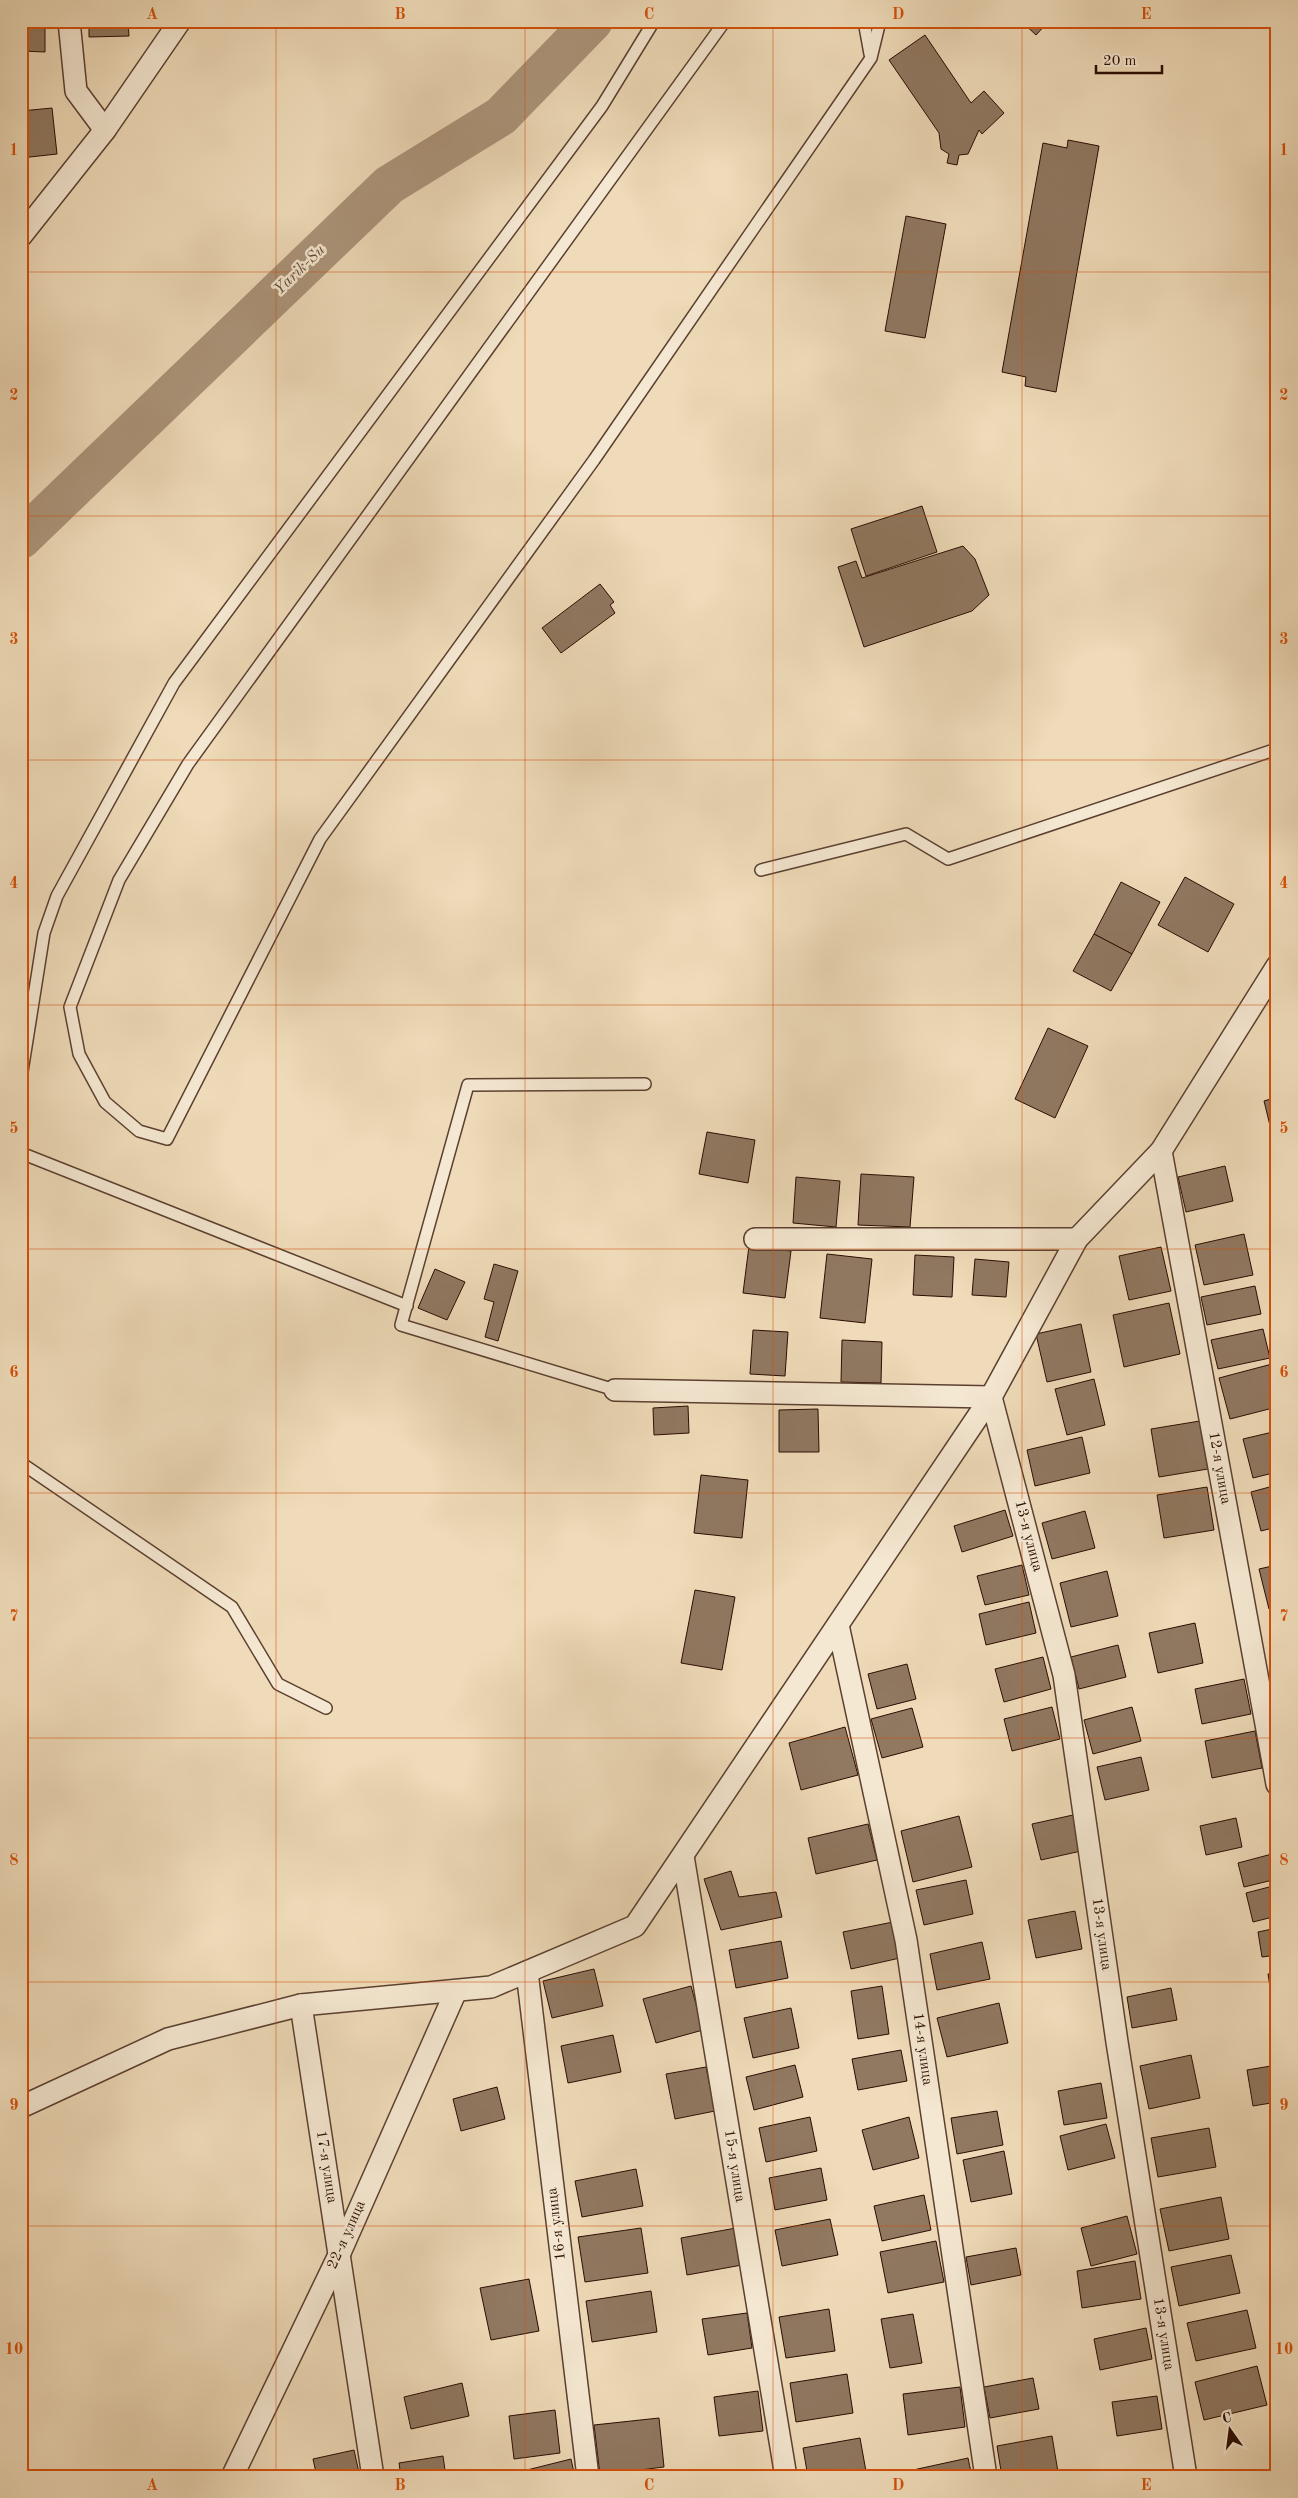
<svg xmlns="http://www.w3.org/2000/svg" width="1298" height="2498" font-family="'Old Standard TT',serif">
	<style>
		.lines { fill: none; stroke-linecap: round; stroke-linejoin: round }
		.river { stroke: #ac957b; stroke-width: 40 }
		.building { fill: #907861; stroke: #2a0c02 }
		.service-casing { stroke: #5b4030; stroke-width: 14 }
		.minor-casing { stroke: #5b4030; stroke-width: 24 }
		.service { stroke: #f5e8d2; stroke-width: 11 }
		.minor { stroke: #f5e8d2; stroke-width: 21 }
		.grid { fill: none; stroke: #d5510b; stroke-width: 1; stroke-opacity: 0.55 }
		.labels { text-anchor: middle; dominant-baseline: central; stroke-width: 5; stroke-linejoin: round; paint-order: stroke }
		.street-label { font-size: 15px; fill: #2a0c02; stroke: #f5e8d2 }
		.water-label { font-size: 16px; font-style: italic; fill: #644a38; stroke: #f5e8d2 }
		.neatline { fill: none; stroke: #d5510b; stroke-width: 2 }
		.grid-label { font-size: 16px; text-anchor: middle; font-weight: bold; fill: #d5510b }
	</style>
	<rect width="100%" height="100%" fill="#efdbb9"/>
	<filter id="stains"><feTurbulence type="fractalNoise" baseFrequency=".004" numOctaves="4"/><feColorMatrix values="0 0 0 0 .2 0 0 0 0 .09 0 0 0 0 .02 0 0 0 .5 -.17"/></filter>
	<radialGradient id="worn" r=".72"><stop offset=".6" stop-color="#630" stop-opacity="0"/><stop offset="1" stop-color="#630" stop-opacity=".3"/></radialGradient>
	<g class="lines">
		<polyline class="river" points="21,539 389,185 501,116 593,21"/>
	</g>
	<g class="building">
		<polygon points="21,21 45,21 45,52 21,51"/>
		<polygon points="89,21 128,21 129,36 89,37"/>
		<polygon points="1021,21 1049,21 1036,35"/>
		<polygon points="925,35 971,103 984,91 1004,113 982,134 979,130 968,154 959,155 957,165 947,163 949,154 941,149 939,133 889,60"/>
		<polygon points="52,108 57,154 21,158 21,111"/>
		<polygon points="1068,140 1099,146 1056,392 1025,386 1026,377 1002,372 1043,143 1067,148"/>
		<polygon points="906,216 946,224 925,338 885,331"/>
		<polygon points="922,506 937,552 866,576 851,529"/>
		<polygon points="963,546 975,559 989,595 972,611 864,647 838,567 856,561 862,578"/>
		<polygon points="600,584 614,602 610,605 615,613 561,653 542,628"/>
		<polygon points="1185,877 1234,904 1208,952 1158,925"/>
		<polygon points="1121,882 1160,902 1132,954 1094,934"/>
		<polygon points="1094,934 1132,954 1111,991 1073,971"/>
		<polygon points="1048,1028 1088,1046 1055,1118 1015,1099"/>
		<polygon points="1277,1097 1277,1150 1276,1150 1264,1101"/>
		<polygon points="707,1132 755,1140 748,1183 699,1174"/>
		<polygon points="1225,1166 1233,1201 1186,1212 1178,1177"/>
		<polygon points="861,1174 914,1177 910,1227 858,1225"/>
		<polygon points="796,1177 840,1181 836,1227 793,1223"/>
		<polygon points="1244,1234 1253,1275 1204,1285 1195,1245"/>
		<polygon points="749,1246 791,1251 785,1298 743,1293"/>
		<polygon points="1161,1247 1171,1291 1129,1300 1119,1256"/>
		<polygon points="827,1254 872,1259 865,1323 820,1318"/>
		<polygon points="915,1255 954,1257 952,1297 913,1295"/>
		<polygon points="975,1259 1009,1262 1006,1297 972,1295"/>
		<polygon points="494,1264 518,1271 498,1341 485,1337 494,1302 484,1299"/>
		<polygon points="435,1269 465,1282 447,1320 418,1308"/>
		<polygon points="1255,1286 1261,1314 1207,1325 1201,1297"/>
		<polygon points="1169,1303 1180,1354 1124,1367 1113,1315"/>
		<polygon points="1081,1324 1091,1372 1047,1382 1036,1334"/>
		<polygon points="1263,1329 1270,1358 1218,1369 1211,1340"/>
		<polygon points="753,1330 788,1332 785,1376 750,1374"/>
		<polygon points="842,1340 882,1342 881,1383 841,1382"/>
		<polygon points="1272,1364 1277,1381 1277,1407 1230,1419 1219,1378"/>
		<polygon points="1094,1379 1105,1425 1067,1435 1055,1389"/>
		<polygon points="688,1406 689,1433 654,1435 653,1408"/>
		<polygon points="818,1409 819,1452 779,1452 779,1410"/>
		<polygon points="1200,1421 1208,1469 1159,1477 1151,1429"/>
		<polygon points="1277,1431 1277,1472 1253,1478 1243,1439"/>
		<polygon points="1082,1437 1090,1473 1035,1486 1027,1450"/>
		<polygon points="701,1475 748,1480 742,1538 694,1533"/>
		<polygon points="1277,1485 1277,1527 1261,1531 1251,1492"/>
		<polygon points="1207,1487 1214,1530 1164,1538 1157,1495"/>
		<polygon points="1005,1510 1013,1536 962,1552 954,1526"/>
		<polygon points="1085,1511 1095,1548 1052,1559 1042,1523"/>
		<polygon points="1022,1565 1029,1595 985,1605 977,1576"/>
		<polygon points="1277,1565 1277,1607 1269,1609 1259,1569"/>
		<polygon points="1107,1571 1118,1616 1071,1627 1060,1583"/>
		<polygon points="695,1590 735,1597 722,1670 681,1663"/>
		<polygon points="1029,1602 1036,1633 986,1645 979,1614"/>
		<polygon points="1195,1623 1203,1663 1158,1673 1149,1633"/>
		<polygon points="1277,1636 1277,1659 1271,1638"/>
		<polygon points="1118,1645 1126,1677 1079,1689 1071,1657"/>
		<polygon points="1043,1657 1051,1689 1004,1702 995,1669"/>
		<polygon points="907,1664 916,1699 877,1709 868,1674"/>
		<polygon points="1244,1679 1251,1714 1202,1724 1195,1689"/>
		<polygon points="1052,1707 1060,1739 1012,1751 1004,1719"/>
		<polygon points="1132,1707 1141,1741 1093,1754 1084,1720"/>
		<polygon points="912,1708 923,1747 882,1758 871,1719"/>
		<polygon points="845,1727 858,1775 801,1790 789,1743"/>
		<polygon points="1255,1731 1262,1768 1212,1778 1205,1741"/>
		<polygon points="1141,1757 1149,1790 1105,1800 1097,1767"/>
		<polygon points="1073,1815 1081,1851 1041,1860 1032,1824"/>
		<polygon points="959,1816 972,1867 913,1882 901,1831"/>
		<polygon points="1236,1818 1242,1847 1206,1855 1200,1826"/>
		<polygon points="868,1824 877,1860 816,1874 808,1838"/>
		<polygon points="1272,1854 1277,1879 1244,1887 1238,1863"/>
		<polygon points="731,1871 739,1897 776,1892 782,1917 721,1930 704,1879"/>
		<polygon points="966,1880 973,1914 924,1925 916,1890"/>
		<polygon points="1277,1885 1277,1916 1253,1922 1246,1893"/>
		<polygon points="1075,1911 1082,1949 1036,1958 1028,1920"/>
		<polygon points="893,1922 900,1958 851,1969 843,1932"/>
		<polygon points="1277,1928 1277,1955 1262,1957 1258,1932"/>
		<polygon points="781,1941 788,1978 736,1988 729,1950"/>
		<polygon points="982,1942 990,1979 937,1990 930,1954"/>
		<polygon points="594,1969 603,2006 552,2018 543,1981"/>
		<polygon points="1277,1973 1277,1999 1272,2000 1268,1974"/>
		<polygon points="691,1986 703,2030 656,2043 643,1999"/>
		<polygon points="882,1986 889,2034 858,2039 851,1991"/>
		<polygon points="1171,1988 1177,2020 1132,2028 1127,1997"/>
		<polygon points="999,2003 1008,2043 947,2057 937,2018"/>
		<polygon points="791,2008 799,2048 753,2058 744,2018"/>
		<polygon points="1277,2015 1277,2050 1270,2016"/>
		<polygon points="613,2035 621,2072 568,2083 561,2046"/>
		<polygon points="901,2050 907,2081 858,2090 852,2059"/>
		<polygon points="1191,2055 1200,2098 1149,2109 1140,2066"/>
		<polygon points="795,2065 803,2097 754,2110 746,2077"/>
		<polygon points="1277,2065 1277,2102 1253,2106 1247,2070"/>
		<polygon points="706,2067 715,2111 675,2119 666,2074"/>
		<polygon points="1101,2083 1107,2118 1064,2125 1058,2091"/>
		<polygon points="497,2087 505,2119 461,2131 453,2099"/>
		<polygon points="997,2111 1003,2145 957,2154 951,2118"/>
		<polygon points="810,2117 817,2151 766,2162 759,2128"/>
		<polygon points="909,2117 919,2158 873,2170 862,2130"/>
		<polygon points="1106,2124 1115,2158 1068,2170 1060,2136"/>
		<polygon points="1209,2128 1216,2167 1158,2177 1151,2138"/>
		<polygon points="1004,2151 1012,2194 971,2202 963,2160"/>
		<polygon points="821,2168 827,2200 775,2210 769,2178"/>
		<polygon points="636,2169 643,2206 582,2217 575,2181"/>
		<polygon points="924,2195 931,2230 882,2241 874,2206"/>
		<polygon points="1221,2197 1229,2239 1169,2251 1160,2209"/>
		<polygon points="1127,2216 1137,2254 1091,2266 1081,2228"/>
		<polygon points="830,2219 838,2255 782,2266 775,2230"/>
		<polygon points="641,2228 648,2273 585,2282 578,2237"/>
		<polygon points="736,2228 742,2265 687,2275 681,2238"/>
		<polygon points="936,2241 944,2282 888,2293 880,2252"/>
		<polygon points="1016,2248 1021,2275 971,2285 966,2257"/>
		<polygon points="1231,2255 1240,2293 1179,2306 1171,2267"/>
		<polygon points="1135,2261 1141,2299 1082,2308 1077,2271"/>
		<polygon points="529,2279 539,2331 491,2340 480,2288"/>
		<polygon points="651,2291 657,2332 592,2342 586,2301"/>
		<polygon points="829,2309 835,2351 786,2358 779,2317"/>
		<polygon points="1247,2310 1256,2348 1196,2361 1187,2323"/>
		<polygon points="747,2313 752,2348 708,2355 702,2319"/>
		<polygon points="913,2314 922,2363 890,2368 881,2319"/>
		<polygon points="1146,2328 1152,2359 1100,2370 1094,2339"/>
		<polygon points="1257,2366 1267,2405 1204,2420 1195,2382"/>
		<polygon points="847,2374 853,2413 796,2422 790,2383"/>
		<polygon points="1033,2378 1039,2409 990,2418 984,2387"/>
		<polygon points="462,2383 469,2416 411,2429 404,2397"/>
		<polygon points="960,2387 965,2427 908,2435 903,2394"/>
		<polygon points="758,2391 763,2431 719,2436 714,2397"/>
		<polygon points="1157,2396 1162,2429 1117,2436 1112,2402"/>
		<polygon points="555,2410 560,2453 514,2459 509,2416"/>
		<polygon points="659,2418 664,2467 600,2475 594,2425"/>
		<polygon points="1052,2436 1058,2472 1030,2477 1002,2477 997,2446"/>
		<polygon points="860,2438 867,2477 808,2477 803,2448"/>
		<polygon points="354,2450 360,2477 317,2477 313,2459"/>
		<polygon points="443,2456 446,2477 401,2477 399,2463"/>
		<polygon points="968,2458 972,2477 905,2477 904,2472"/>
		<polygon points="571,2459 575,2477 529,2477 527,2470"/>
	</g>
	<g class="lines">
		<defs>
			<g id="service">
				<polyline points="725,21 188,764 119,880 70,1007 79,1054 105,1102 139,1131 167,1139 320,839 594,460 871,58 880,21"/>
				<polyline points="864,21 870,54"/>
				<polyline points="761,870 906,834 948,859 1277,749"/>
				<polyline points="21,1078 44,933 57,896 174,683 602,106 654,21"/>
				<polyline points="21,1153 407,1306"/>
				<polyline points="615,1390 401,1325 468,1085 645,1084"/>
				<polyline points="21,1463 232,1607 278,1684 326,1708"/>
			</g>
			<g id="minor">
				<polyline points="69,21 76,91 105,130"/>
				<polyline points="21,236 105,130 180,21"/>
				<polyline points="1161,1151 1277,1784"/>
				<polyline points="755,1239 1077,1239"/>
				<polyline points="615,1390 991,1397 1064,1675 1117,2042 1186,2477"/>
				<polyline points="838,1625 906,1940 986,2477"/>
				<polyline points="683,1856 786,2477"/>
				<polyline points="527,1972 588,2477"/>
				<polyline points="301,2005 373,2477"/>
				<polyline points="21,2107 168,2039 301,2005 491,1987 635,1926 991,1397 1077,1239 1161,1151 1277,966"/>
				<polyline points="232,2477 339,2255 456,1991"/>
			</g>
		</defs>
		<use href="#service" class="service-casing"/>
		<use href="#minor" class="minor-casing"/>
		<use href="#service" class="service"/>
		<use href="#minor" class="minor"/>
	</g>
	<path class="grid" d="M 276,21 L 276,2477M 525,21 L 525,2477M 773,21 L 773,2477M 1022,21 L 1022,2477M 21,272 L 1277,272M 21,516 L 1277,516M 21,760 L 1277,760M 21,1005 L 1277,1005M 21,1249 L 1277,1249M 21,1493 L 1277,1493M 21,1738 L 1277,1738M 21,1982 L 1277,1982M 21,2226 L 1277,2226"/>
	<g class="labels">
		<g class="street-label">
			<text transform="translate(1219 1468) rotate(80)">12-я улица</text>
			<text transform="translate(1028 1536) rotate(75)">13-я улица</text>
			<text transform="translate(1101 1934) rotate(82)">13-я улица</text>
			<text transform="translate(922 2049) rotate(82)">14-я улица</text>
			<text transform="translate(734 2166) rotate(81)">15-я улица</text>
			<text transform="translate(326 2167) rotate(81)">17-я улица</text>
			<text transform="translate(557 2224) rotate(-97)">16-я улица</text>
			<text transform="translate(347 2235) rotate(-66)">22-я улица</text>
			<text transform="translate(1163 2334) rotate(81)">13-я улица</text>
		</g>
		<g class="water-label">
			<text transform="translate(300 270) rotate(-44)">Yarik-Su</text>
		</g>
	</g>
	<rect width="1298" height="2498" fill="none" stroke="#efdbb9" stroke-width="55"/>
	<g transform="translate(1230 2430) rotate(346)" stroke="#f5e8d2" stroke-width="4" paint-order="stroke">
	<path d="M0-4L9 19L0 12L-9 19Z" fill="#2a0c02"/>
	<text y="-8" font-size="14" font-weight="bold" text-anchor="middle" fill="#2a0c02">С</text>
	</g>
	<path d="M1096 65v8h66v-8" fill="none" stroke="#2a0c02" stroke-width="2.5"/>
	<text x="1103" y="65" font-size="15" fill="#2a0c02" stroke="#f5e8d2" stroke-width="4" paint-order="stroke">20 m</text>
	<rect x="28" y="28" width="1242" height="2442" class="neatline"/>
	<g class="grid-label">
		<text x="152" y="19">A</text>
		<text x="400" y="19">B</text>
		<text x="649" y="19">C</text>
		<text x="898" y="19">D</text>
		<text x="1146" y="19">E</text>
		<text x="14" y="155">1</text>
		<text x="1284" y="155">1</text>
		<text x="14" y="400">2</text>
		<text x="1284" y="400">2</text>
		<text x="14" y="644">3</text>
		<text x="1284" y="644">3</text>
		<text x="14" y="888">4</text>
		<text x="1284" y="888">4</text>
		<text x="14" y="1133">5</text>
		<text x="1284" y="1133">5</text>
		<text x="14" y="1377">6</text>
		<text x="1284" y="1377">6</text>
		<text x="14" y="1621">7</text>
		<text x="1284" y="1621">7</text>
		<text x="14" y="1865">8</text>
		<text x="1284" y="1865">8</text>
		<text x="14" y="2110">9</text>
		<text x="1284" y="2110">9</text>
		<text x="14" y="2354">10</text>
		<text x="1284" y="2354">10</text>
		<text x="152" y="2490">A</text>
		<text x="400" y="2490">B</text>
		<text x="649" y="2490">C</text>
		<text x="898" y="2490">D</text>
		<text x="1146" y="2490">E</text>
	</g>
	<rect width="100%" height="100%" filter="url(#stains)"/>
	<rect width="100%" height="100%" fill="url(#worn)"/>
</svg>
